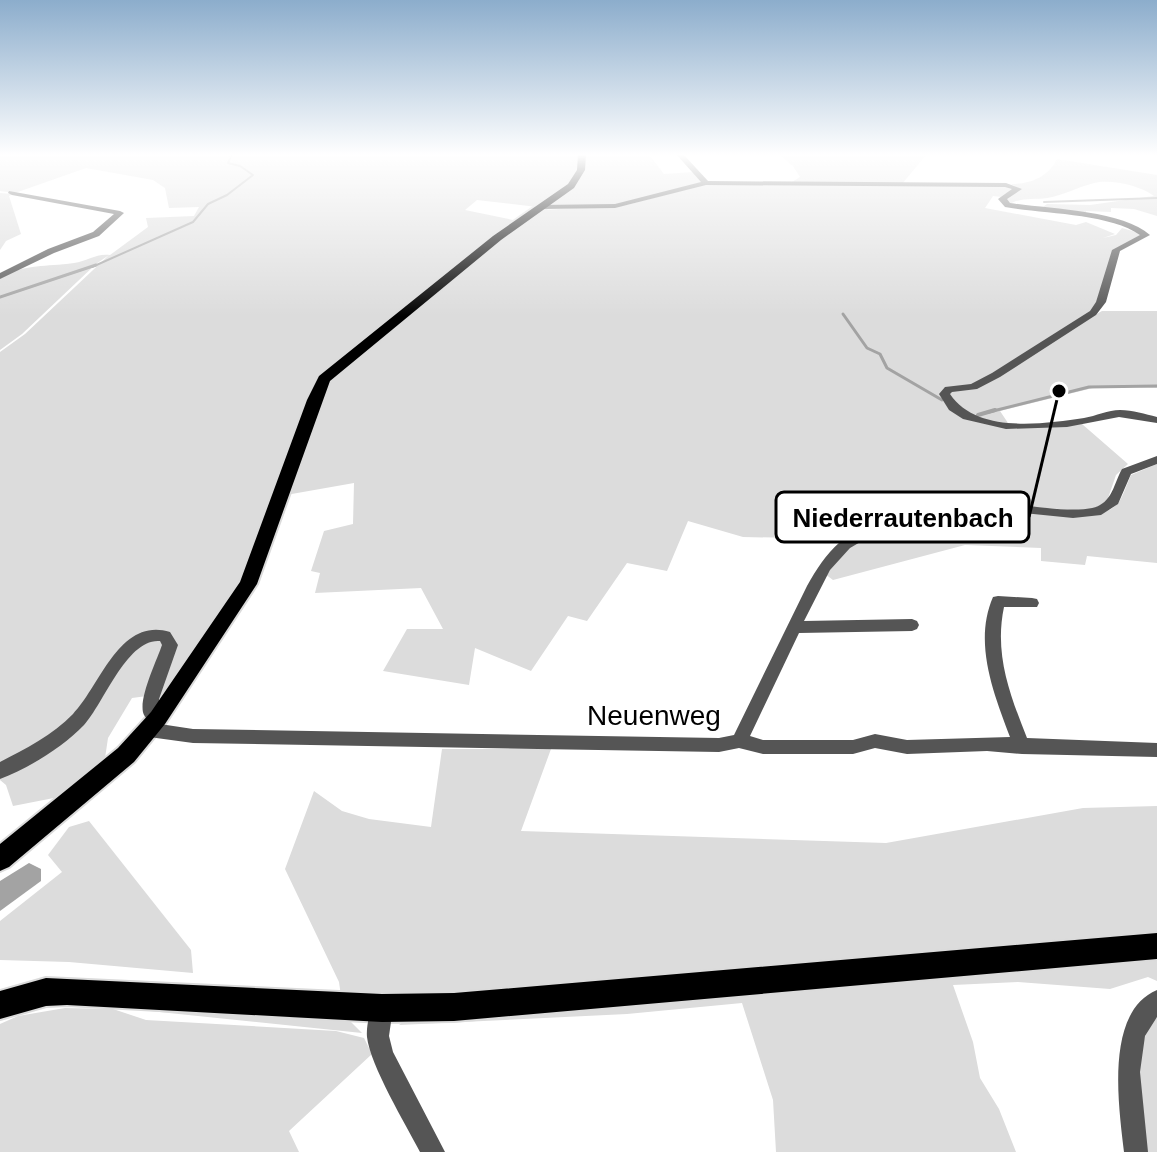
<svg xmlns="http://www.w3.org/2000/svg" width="1157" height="1152" font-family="Helvetica,sans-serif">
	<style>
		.green { fill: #dcdcdc }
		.water { fill: #a3a3a3 }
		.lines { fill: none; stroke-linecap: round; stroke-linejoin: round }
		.stream-far2 { stroke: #a3a3a3; stroke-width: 2 }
		.stream-far1 { stroke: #a3a3a3; stroke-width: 3 }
		.stream { stroke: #a3a3a3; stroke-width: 4 }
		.major-casing { stroke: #dbdbdb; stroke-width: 4 }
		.minor { fill: #555; fill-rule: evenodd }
		.major { fill: #000; fill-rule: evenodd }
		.labels { text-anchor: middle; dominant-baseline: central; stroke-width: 7; stroke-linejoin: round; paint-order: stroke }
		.near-street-label { font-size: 28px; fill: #000; stroke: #fff }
		.leader { fill: none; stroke: #000; stroke-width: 3 }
		.callout-dot { fill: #000; stroke: #fff; stroke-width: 3 }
		.callout { fill: #fff; stroke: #000; stroke-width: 3 }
		.callout-label { font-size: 26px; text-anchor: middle; font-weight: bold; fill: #000 }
	</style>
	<rect width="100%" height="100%" fill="#fff"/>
	<g class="green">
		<path d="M 0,154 L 579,154 C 579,182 558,193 537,207 L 477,200 L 465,210 L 518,221 L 543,210 L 627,205 L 701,185 L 792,182 L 800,177 L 793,166 L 778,154 L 956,154 L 926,155 L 902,184 L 1004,186 L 1016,189 L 1002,197 L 993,196 L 985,208 L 1076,225 L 1086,222 L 1115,234 L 1103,238 L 1116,235 L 1122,228 L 1143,234 L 1114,250 L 1094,310 L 1071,328 L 1102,311 L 1157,311 L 1157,388 L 1101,386 L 1000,411 L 1010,426 L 1082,424 L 1128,464 L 1116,475 L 1106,504 L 1086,511 L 991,504 L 848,539 L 743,537 L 688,521 L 667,571 L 627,563 L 587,621 L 568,616 L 531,671 L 475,648 L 469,685 L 383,671 L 407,629 L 443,629 L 421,588 L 315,593 L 320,573 L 311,571 L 324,531 L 353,524 L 354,483 L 286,495 L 246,575 L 161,704 L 147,696 L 132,698 L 108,738 L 104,765 L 59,797 L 13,806 L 6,785 L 0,780 L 0,352 L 25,334 L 109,255 L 96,264 L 22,334 L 0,350 L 0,276 C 29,264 44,267 74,263 C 87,261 97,253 110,255 L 148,227 L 146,218 L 194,216 L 199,207 L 169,208 L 165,188 L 153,180 L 86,168 L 15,193 L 0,191 Z"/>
		<path d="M 585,154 L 675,154 L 650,156 L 664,174 L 694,172 L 702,182 L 626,204 L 551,208 L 548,204 C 567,191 589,181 585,154 Z"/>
		<path d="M 1057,159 L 1157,175 L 1157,216 L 1134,209 L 1111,208 L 1111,212 L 1086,211 L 1086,217 L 1043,207 L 1047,204 L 1090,205 L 1154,196 C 1141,186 1112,179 1094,183 C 1078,187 1064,195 1047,198 C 1034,200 1021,197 1010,204 L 1006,199 L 1020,189 L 1011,184 C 1031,184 1048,177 1057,159 Z"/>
		<polygon points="0,193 13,194 9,196 21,234 6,241 0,250"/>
		<path d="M 1157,464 L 1157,563 L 1087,556 L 1085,565 L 1041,561 L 1041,548 L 965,545 L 833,580 L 825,574 L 840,554 L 871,533 L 951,512 L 986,507 L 1093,515 C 1122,509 1120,500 1131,475 Z"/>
		<polygon points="442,749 551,749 521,831 886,843 1083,808 1157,806 1157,938 466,997 341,996 339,982 285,869 314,791 342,811 369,819 431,827"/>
		<polygon points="89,821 191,950 193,973 69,962 0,960 0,921 62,872 48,855 69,827"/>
		<polygon points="1157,956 1157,981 1148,977 1110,989 1018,982 953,985 973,1042 980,1078 999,1109 1016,1152 776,1152 773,1100 742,1003 627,1014 399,1025 408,1018"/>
		<polygon points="129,1004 347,1018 362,1033 140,1010"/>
		<polygon points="65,1008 113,1009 146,1020 336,1031 364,1038 372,1054 289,1131 299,1152 0,1152 0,1024 18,1016"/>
		<path d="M 1157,1017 L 1157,1152 L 1147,1152 C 1143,1115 1128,1046 1157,1017 Z"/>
	</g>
	<polygon class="water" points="29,863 41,869 41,881 0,911 0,881"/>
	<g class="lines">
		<g class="stream-far2">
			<polyline points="1044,202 1157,198"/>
			<polyline points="92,267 193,222 208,204 227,195 253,175 240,166 228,163 232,154"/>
		</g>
		<g class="stream-far1">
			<polyline points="0,297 96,265"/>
			<polyline points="843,314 867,348 880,354 887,368 942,400"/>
			<polyline points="989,412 1089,387 1157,386"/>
		</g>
		<polyline class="stream" points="978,415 995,410"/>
		<defs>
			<g id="major">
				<polygon points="578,154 586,154 585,170 574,188 501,240 330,381 257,584 165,724 134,762 9,867 0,871 0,844 118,748 151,712 240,582 307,400 319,376 493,236 568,184 577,170"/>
				<polygon points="1157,933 1157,959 454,1021 382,1022 67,1005 46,1006 0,1019 0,991 46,978 382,994 454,993"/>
			</g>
		</defs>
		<use href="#major" class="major-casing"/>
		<g class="minor">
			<path d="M 676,154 L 683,154 L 708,181 L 1006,183 L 1022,189 L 1007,199 L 1010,203 C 1048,209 1122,210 1150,235 L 1120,251 L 1106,302 L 1096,315 L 1000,377 L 977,389 L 952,392 L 950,394 C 977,434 1042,424 1084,418 C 1096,416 1108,410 1120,410 C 1133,410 1145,414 1157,417 L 1157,423 L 1119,417 L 1067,427 L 1006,429 L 963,419 L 949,410 L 939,394 L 945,387 L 971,384 L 992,373 L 1090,311 L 1096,302 L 1112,250 L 1140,235 C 1109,213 1043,214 1005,207 L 998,199 L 1012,189 L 1005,187 L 706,185 L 615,208 L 541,209 L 537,207 L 541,205 L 615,204 L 701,182 Z"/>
			<polygon points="9,191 120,211 124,213 99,236 54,253 0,279 0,273 48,249 93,232 114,214 12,195 8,193"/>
			<path d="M 1157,456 L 1157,464 L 1131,474 L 1118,504 L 1101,515 L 1073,518 L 993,510 L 965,511 L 874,534 L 850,548 L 830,570 L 804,621 L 912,619 L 917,621 L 919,625 L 917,629 L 912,631 L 799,633 L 750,736 L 763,740 L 853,740 L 875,734 L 907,740 L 1010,737 C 994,694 973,643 993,597 L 998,596 L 1032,598 L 1037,599 L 1039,603 L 1037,607 L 1004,607 C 994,654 1010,695 1027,738 L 1157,743 L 1157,757 L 1022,754 L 987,751 L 907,754 L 875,748 L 853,754 L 763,754 L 739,748 L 719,752 L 193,743 L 149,737 L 143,735 L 141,730 L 143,725 L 154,723 C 150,721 146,719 144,715 C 137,701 157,660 162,645 L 160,641 C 127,638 104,703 84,725 C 63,747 29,768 0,779 L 0,762 C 25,749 53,735 73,714 C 101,685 119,617 170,632 L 178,645 L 159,699 L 159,710 L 166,718 L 164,723 L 160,724 L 193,729 L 719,738 L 734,735 L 807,586 C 816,570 826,554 840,542 C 864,522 965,500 998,502 C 1021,504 1082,516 1100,505 C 1113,498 1115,481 1122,469 Z"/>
			<path d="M 1157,990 L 1157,1017 L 1145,1036 L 1140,1072 L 1148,1152 L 1124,1152 C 1119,1108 1104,1012 1157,990 Z"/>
			<path d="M 382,997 L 390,1000 L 393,1008 L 389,1036 L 393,1052 L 445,1152 L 420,1152 C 406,1125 370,1065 367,1037 C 366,1026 370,1011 374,1000 Z"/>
		</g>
		<use href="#major" class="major"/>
	</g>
	<linearGradient id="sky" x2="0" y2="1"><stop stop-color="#8cadcc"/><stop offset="0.49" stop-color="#fff"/><stop offset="1" stop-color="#fff" stop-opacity="0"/></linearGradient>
	<rect width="1157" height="316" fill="url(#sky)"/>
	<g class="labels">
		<g class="near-street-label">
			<text x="654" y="715">Neuenweg</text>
		</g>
	</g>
	<path class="leader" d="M1059 391L1029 517"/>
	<circle class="callout-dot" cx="1059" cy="391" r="8"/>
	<rect class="callout" x="776" y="492" width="253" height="50" rx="8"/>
	<g class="callout-label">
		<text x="903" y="527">Niederrautenbach</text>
	</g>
</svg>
